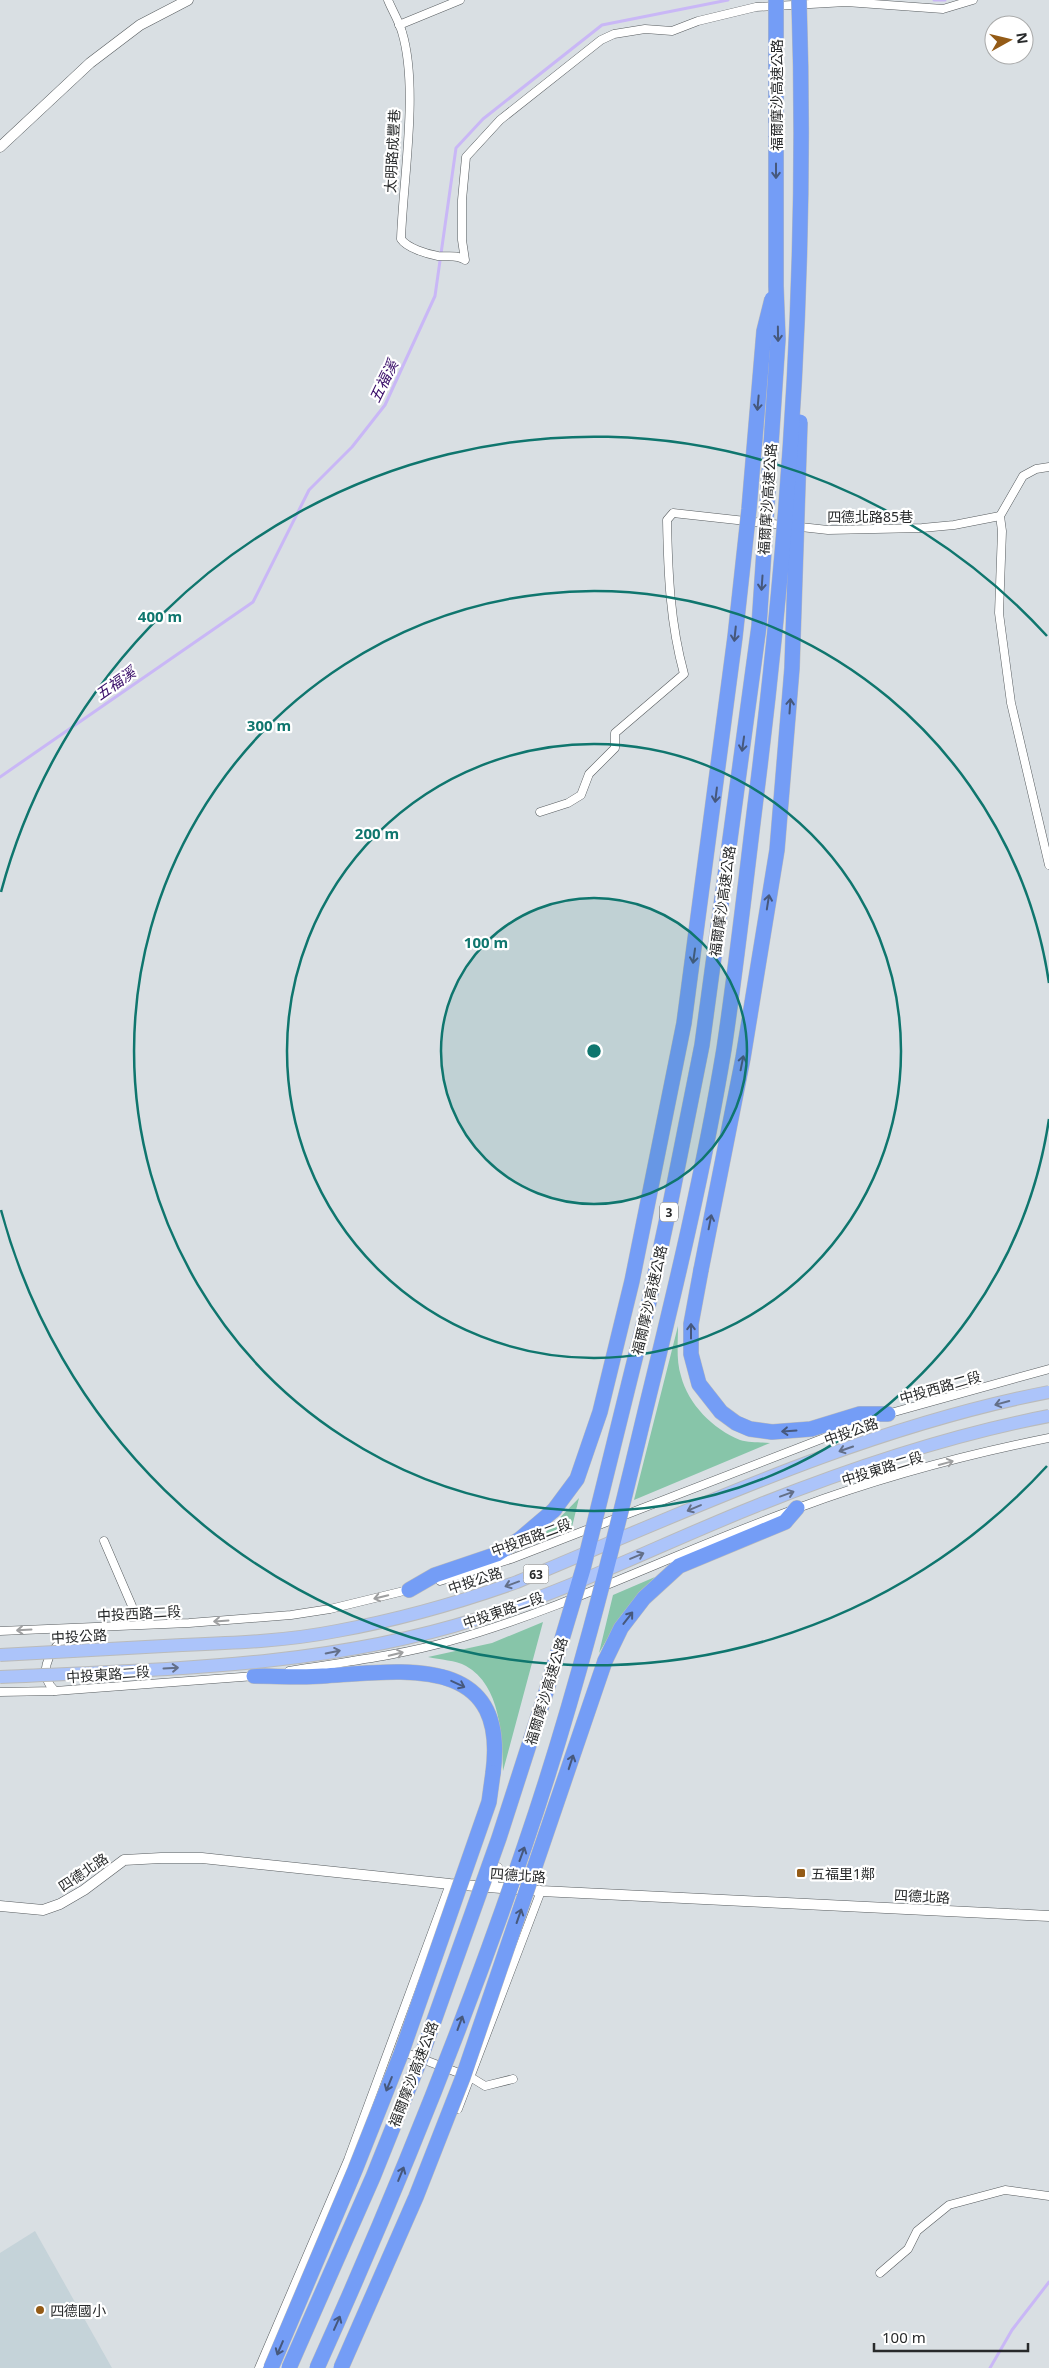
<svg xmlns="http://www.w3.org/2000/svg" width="1049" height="2368" font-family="'Noto Sans','Noto Sans TC',sans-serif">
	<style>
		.built { fill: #c5d3d9 }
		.green { fill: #87c5a9 }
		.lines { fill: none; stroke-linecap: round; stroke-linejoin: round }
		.stream { stroke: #c9b7f6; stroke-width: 3 }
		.minor-casing { stroke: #575c5f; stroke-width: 9 }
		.tertiary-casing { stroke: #575c5f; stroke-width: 11 }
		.motorway-casing { stroke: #babbbb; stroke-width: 16 }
		.minor { stroke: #fff; stroke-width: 8 }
		.tertiary { stroke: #fff; stroke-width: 10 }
		.motorway { stroke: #749df6; stroke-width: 15 }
		.primary-bridge-casing { stroke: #babbbb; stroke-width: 14; stroke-linecap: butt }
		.motorway-bridge-casing { stroke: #babbbb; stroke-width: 16; stroke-linecap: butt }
		.primary-bridge { stroke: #acc4fa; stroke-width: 12 }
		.motorway-bridge { stroke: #749df6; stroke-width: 15 }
		.oneway { stroke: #46587c }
		.oneway2 { stroke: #636f88 }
		.oneway3 { stroke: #9e9fa0 }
		.ring { fill: none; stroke: #0f766e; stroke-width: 2.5 }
		.poi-dot { fill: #945b16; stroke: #fff; stroke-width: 2 }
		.labels { text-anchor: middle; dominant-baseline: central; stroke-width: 4.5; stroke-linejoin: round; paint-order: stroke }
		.shield { fill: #fff; stroke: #686a6b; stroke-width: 1 }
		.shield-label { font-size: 12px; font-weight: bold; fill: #282a2b }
		.street-label { font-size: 14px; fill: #282a2b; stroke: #fff }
		.poi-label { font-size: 14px; fill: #282a2b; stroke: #fff; text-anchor: start }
		.water-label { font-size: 15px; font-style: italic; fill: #370b67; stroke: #fff }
		.centre { fill: #0f766e; stroke: #fff; stroke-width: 2.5 }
		.ring-label { font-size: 15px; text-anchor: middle; font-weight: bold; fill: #0f766e; stroke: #fff; stroke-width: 4.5; stroke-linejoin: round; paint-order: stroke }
	</style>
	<rect width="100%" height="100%" fill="#d9dfe3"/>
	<polygon class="built" points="35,2231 112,2368 0,2368 0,2253"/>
	<g class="green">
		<path d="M 678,1326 C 678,1342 676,1361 681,1376 C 688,1404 713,1429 740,1440 C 749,1443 761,1442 770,1443 L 634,1500 Z"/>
		<polygon points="579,1498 572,1527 529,1544 544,1534"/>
		<polygon points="655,1577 622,1614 599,1653 613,1595"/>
		<path d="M 543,1622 L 503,1771 C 502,1736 501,1686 466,1666 C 456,1660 440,1660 428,1657 L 492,1643 Z"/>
	</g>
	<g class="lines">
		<g class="stream">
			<polyline points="934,0 945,0"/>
			<polyline points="0,777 253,602 309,490 352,447 385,405 435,296 456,148 483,119 602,25 728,0"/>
			<polyline points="990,2368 1012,2330 1049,2282"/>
		</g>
		<defs>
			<g id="minor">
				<path d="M 388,0 C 392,10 399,21 402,32 C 419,88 403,179 401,239 C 407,248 427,254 438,256 C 447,257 457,254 465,260 L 462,240 L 462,200 L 466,157 L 500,120 L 601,40 L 614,34 L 645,29 L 672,31 L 698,21 L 756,7 L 846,2 L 943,9 L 973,0"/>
				<polyline points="399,25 460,0"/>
				<polyline points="1049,467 1036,469 1023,476 1000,516 1002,531 999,613 1011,703 1049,865"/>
				<path d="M 540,812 L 568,803 L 581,795 L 589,774 L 615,748 L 615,733 L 684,674 C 670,623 668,572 667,520 L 673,513 L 828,530 L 922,528 L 954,525 L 1000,516"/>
				<polyline points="887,1414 1049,1369"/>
				<polyline points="104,1541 132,1606"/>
				<polyline points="440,1581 511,1559 876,1418"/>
				<polyline points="0,1631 189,1623 291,1615 330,1609 412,1589"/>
				<path d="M 289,1671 C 343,1662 397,1656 450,1641 C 570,1607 681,1550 798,1508 C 879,1478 964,1455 1049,1438"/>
				<path d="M 55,1691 C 38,1675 47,1653 63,1640 C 69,1636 78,1633 85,1630"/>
				<polyline points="0,1692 55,1691 255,1676"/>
				<polyline points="493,1887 498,1867"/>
				<polyline points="401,2051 472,2078 485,2086 513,2079"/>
				<polyline points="458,2109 541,1891"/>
				<polyline points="880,2273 908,2249 917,2231 949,2205 1005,2190 1049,2196"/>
				<polyline points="259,2368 348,2160 450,1884"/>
			</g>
			<g id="tertiary">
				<polyline points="0,147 90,63 140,25 188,0"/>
				<polyline points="0,1906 43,1910 60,1904 84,1890 124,1860 161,1858 202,1858 450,1884 541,1891 1049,1916"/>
			</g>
			<g id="motorway">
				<polyline points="701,1270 691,1324 691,1354 699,1384 721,1412 736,1423 750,1429 772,1432 811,1429 860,1414 888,1414"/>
				<polyline points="409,1590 435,1575 497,1554 520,1539 554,1510"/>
				<polyline points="605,1661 621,1628 644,1598 679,1566 785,1522 797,1508"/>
				<path d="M 254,1676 C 277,1676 301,1678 323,1676 C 404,1671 509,1653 493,1773"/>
			</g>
		</defs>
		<use href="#minor" class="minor-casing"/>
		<use href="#tertiary" class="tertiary-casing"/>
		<use href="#motorway" class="motorway-casing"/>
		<use href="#minor" class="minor"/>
		<use href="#tertiary" class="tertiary"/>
		<use href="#motorway" class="motorway"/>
		<defs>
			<g id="primary-bridge">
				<path d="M 0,1655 C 61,1652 121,1648 182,1645 C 234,1643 287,1641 337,1631 C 398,1620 458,1603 517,1582 C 690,1510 863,1428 1049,1392"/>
				<path d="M 0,1677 C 160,1669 323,1668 477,1619 C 573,1589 663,1543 756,1506 C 851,1468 949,1435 1049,1416"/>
			</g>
			<g id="motorway-bridge">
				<polyline points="701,1270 743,1058 777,850 792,668 800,422"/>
				<polyline points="554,1510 577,1479 600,1412 632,1281 684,1023 735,637 749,509 764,331 772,299"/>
				<polyline points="271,2368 355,2170 401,2054 489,1802 493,1773"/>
				<polyline points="289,2368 373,2177 420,2060 499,1838 547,1689 583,1569 649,1302 671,1200 702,1045 759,626 778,339 776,286 776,0"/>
				<path d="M 317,2368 C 394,2197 465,2022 525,1845 C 574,1702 611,1555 646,1408 C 675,1290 704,1170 724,1049 C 736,969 745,887 755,806 C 789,539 808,269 799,0"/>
				<polyline points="341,2368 416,2197 463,2077 605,1661"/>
			</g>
		</defs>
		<use href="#primary-bridge" class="primary-bridge-casing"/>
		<use href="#motorway-bridge" class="motorway-bridge-casing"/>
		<use href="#primary-bridge" class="primary-bridge"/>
		<use href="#motorway-bridge" class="motorway-bridge"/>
	</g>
	<defs><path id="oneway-shaft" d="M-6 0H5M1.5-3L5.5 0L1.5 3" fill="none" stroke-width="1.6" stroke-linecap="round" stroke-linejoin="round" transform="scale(1.25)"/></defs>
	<g class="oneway">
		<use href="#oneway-shaft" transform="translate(776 171) rotate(90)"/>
		<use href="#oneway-shaft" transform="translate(778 334) rotate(89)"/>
		<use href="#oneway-shaft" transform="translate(758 403) rotate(95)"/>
		<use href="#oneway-shaft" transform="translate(762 583) rotate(94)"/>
		<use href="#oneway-shaft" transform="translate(735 634) rotate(96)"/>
		<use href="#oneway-shaft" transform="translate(790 706) rotate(-86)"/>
		<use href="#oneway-shaft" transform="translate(743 744) rotate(98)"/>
		<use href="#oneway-shaft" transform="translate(716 795) rotate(97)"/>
		<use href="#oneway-shaft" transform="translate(768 902) rotate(-81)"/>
		<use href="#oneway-shaft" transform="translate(694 956) rotate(98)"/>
		<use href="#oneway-shaft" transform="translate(742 1063) rotate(-79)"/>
		<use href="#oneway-shaft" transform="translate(710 1222) rotate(-79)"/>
		<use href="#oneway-shaft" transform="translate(691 1331) rotate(-90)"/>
		<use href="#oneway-shaft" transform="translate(789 1431) rotate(176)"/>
		<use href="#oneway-shaft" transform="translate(628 1618) rotate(-52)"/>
		<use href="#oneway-shaft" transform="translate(458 1684) rotate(25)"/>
		<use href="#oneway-shaft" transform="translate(571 1762) rotate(-72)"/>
		<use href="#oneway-shaft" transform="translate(522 1854) rotate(-70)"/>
		<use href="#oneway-shaft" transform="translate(519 1916) rotate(-71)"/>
		<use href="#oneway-shaft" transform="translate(460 2023) rotate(-70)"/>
		<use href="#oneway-shaft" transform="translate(389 2084) rotate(112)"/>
		<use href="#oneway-shaft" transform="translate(401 2174) rotate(-68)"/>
		<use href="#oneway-shaft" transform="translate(337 2323) rotate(-66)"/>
		<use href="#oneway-shaft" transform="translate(280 2348) rotate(113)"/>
	</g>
	<g class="oneway2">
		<use href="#oneway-shaft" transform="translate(1002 1403) rotate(165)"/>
		<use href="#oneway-shaft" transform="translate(846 1449) rotate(161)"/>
		<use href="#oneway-shaft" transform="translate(787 1494) rotate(-20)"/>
		<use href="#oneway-shaft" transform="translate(694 1508) rotate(157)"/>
		<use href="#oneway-shaft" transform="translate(637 1556) rotate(-23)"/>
		<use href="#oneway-shaft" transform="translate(512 1584) rotate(160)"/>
		<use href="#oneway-shaft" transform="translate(333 1652) rotate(-11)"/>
		<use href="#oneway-shaft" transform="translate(171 1668) rotate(-3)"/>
	</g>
	<g class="oneway3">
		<use href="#oneway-shaft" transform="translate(946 1463) rotate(-15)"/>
		<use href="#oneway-shaft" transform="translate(381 1597) rotate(166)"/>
		<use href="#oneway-shaft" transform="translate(221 1621) rotate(176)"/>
		<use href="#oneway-shaft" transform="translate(24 1630) rotate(177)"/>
		<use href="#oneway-shaft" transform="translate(396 1654) rotate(-13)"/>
	</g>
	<circle cx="594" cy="1051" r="153" fill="#0f766e" fill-opacity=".12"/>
	<g class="ring">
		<circle cx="594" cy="1051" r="153"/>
		<circle cx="594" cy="1051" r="307"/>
		<path d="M1049 1119A460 460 0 1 1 1049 983"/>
		<path d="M1047 1466A614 614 0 0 1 1 1210M1 892A614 614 0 0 1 1047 636"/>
	</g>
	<g class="poi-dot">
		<rect x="796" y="1868" width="10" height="10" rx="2.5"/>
		<circle cx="40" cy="2310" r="5"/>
	</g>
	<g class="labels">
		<g class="shield">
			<rect x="660" y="1202.5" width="18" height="19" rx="4"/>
			<rect x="523.5" y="1564.5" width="25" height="19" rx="4"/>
		</g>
		<g class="shield-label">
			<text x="669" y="1212">3</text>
			<text x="536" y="1574">63</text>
		</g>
		<g class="street-label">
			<text transform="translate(776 95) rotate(-90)">福爾摩沙高速公路</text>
			<text transform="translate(392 151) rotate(-87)">太明路成豐巷</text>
			<text transform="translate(767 499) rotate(-86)">福爾摩沙高速公路</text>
			<text x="870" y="516">四德北路85巷</text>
			<text transform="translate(722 901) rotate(-82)">福爾摩沙高速公路</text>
			<text transform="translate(649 1300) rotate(-77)">福爾摩沙高速公路</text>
			<text transform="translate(940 1387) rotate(-16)">中投西路二段</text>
			<text transform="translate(851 1431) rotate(-19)">中投公路</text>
			<text transform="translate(882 1468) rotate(-17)">中投東路二段</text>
			<text transform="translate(531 1537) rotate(-20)">中投西路二段</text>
			<text transform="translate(475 1580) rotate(-18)">中投公路</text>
			<text transform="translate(503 1610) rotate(-19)">中投東路二段</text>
			<text transform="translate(139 1613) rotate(-3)">中投西路二段</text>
			<text transform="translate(79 1636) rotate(-3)">中投公路</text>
			<text transform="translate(108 1674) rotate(-4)">中投東路二段</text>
			<text transform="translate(546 1691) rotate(-73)">福爾摩沙高速公路</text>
			<text transform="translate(83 1872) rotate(-34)">四德北路</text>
			<text transform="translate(518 1875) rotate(4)">四德北路</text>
			<text transform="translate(922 1896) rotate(3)">四德北路</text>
			<text transform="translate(413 2074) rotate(-69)">福爾摩沙高速公路</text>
		</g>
		<g class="poi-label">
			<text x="811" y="1873">五福里1鄰</text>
			<text x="50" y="2310">四德國小</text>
		</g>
		<g class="water-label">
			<text transform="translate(383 381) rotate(-64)">五福溪</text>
			<text transform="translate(115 683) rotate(-35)">五福溪</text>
		</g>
	</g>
	<circle cx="594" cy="1051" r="8" class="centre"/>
	<g class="ring-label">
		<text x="160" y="622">400 m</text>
		<text x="269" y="731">300 m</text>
		<text x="377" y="839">200 m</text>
		<text x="486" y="948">100 m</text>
	</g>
	<g transform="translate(1009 40) rotate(82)"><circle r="24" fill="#ffffff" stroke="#a9aaaa"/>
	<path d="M0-4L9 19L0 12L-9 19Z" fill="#945b16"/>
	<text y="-8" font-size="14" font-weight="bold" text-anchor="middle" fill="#282a2b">N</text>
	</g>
	<path d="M874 2343v8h154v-8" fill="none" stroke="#282a2b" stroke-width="2.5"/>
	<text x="882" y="2343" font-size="15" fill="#282a2b" stroke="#ffffff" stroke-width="4" paint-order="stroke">100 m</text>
</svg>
